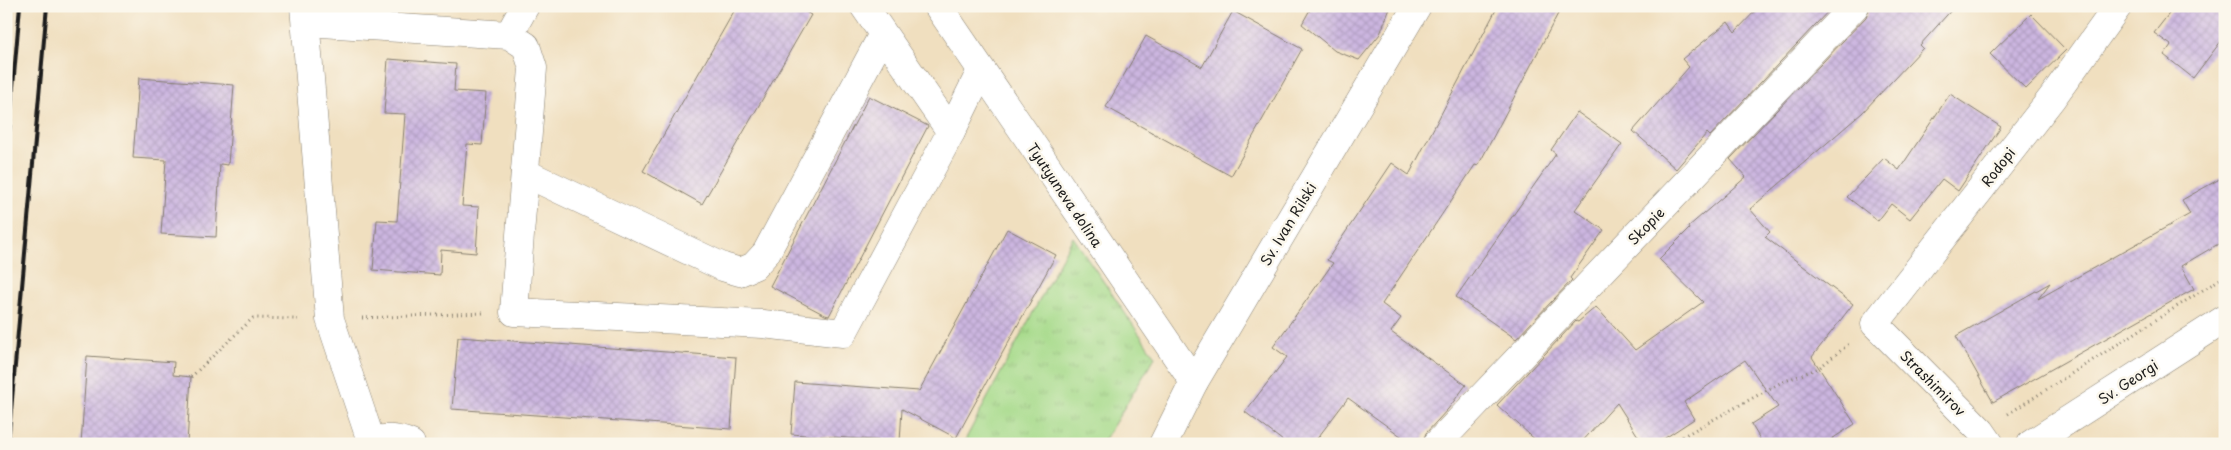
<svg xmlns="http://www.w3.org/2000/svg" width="2231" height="450" font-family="'Playpen Sans',sans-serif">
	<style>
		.park { fill: url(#park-tufts); stroke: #617b53 }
		.building { fill: url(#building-cross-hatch) }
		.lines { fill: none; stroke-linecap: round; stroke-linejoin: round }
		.street-casing { stroke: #867e6e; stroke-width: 29 }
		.secondary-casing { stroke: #867e6e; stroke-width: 29 }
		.path { stroke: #867e6e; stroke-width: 3; stroke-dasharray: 1 4; stroke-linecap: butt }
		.street { stroke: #fff; stroke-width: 28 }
		.secondary { stroke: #fff; stroke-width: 28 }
		.rail { stroke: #1c1c1c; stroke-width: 4 }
		.labels { text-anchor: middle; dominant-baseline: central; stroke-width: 5; stroke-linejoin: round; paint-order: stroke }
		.street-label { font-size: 14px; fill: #1c1c1c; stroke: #fbf7ec }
	</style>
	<defs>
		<pattern id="park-tufts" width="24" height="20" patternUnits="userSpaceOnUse" patternTransform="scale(1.25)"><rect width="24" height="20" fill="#a6da8a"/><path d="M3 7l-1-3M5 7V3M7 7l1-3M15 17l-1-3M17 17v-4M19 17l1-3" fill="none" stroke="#8eba76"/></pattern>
		<pattern id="building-cross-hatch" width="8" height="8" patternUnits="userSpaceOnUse" patternTransform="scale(1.25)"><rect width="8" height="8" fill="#ccb6e0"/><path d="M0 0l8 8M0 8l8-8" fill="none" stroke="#af9cc0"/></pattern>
	</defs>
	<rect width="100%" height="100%" fill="#fbf7ec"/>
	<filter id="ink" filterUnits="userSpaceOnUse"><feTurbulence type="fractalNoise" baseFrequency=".02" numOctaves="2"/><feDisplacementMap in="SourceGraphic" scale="10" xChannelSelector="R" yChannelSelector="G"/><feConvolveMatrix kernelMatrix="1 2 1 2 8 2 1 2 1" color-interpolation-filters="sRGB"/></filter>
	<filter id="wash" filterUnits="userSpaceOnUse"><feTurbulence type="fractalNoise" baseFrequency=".0096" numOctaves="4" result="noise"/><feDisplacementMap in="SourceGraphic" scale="20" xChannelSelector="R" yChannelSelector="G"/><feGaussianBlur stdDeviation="1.12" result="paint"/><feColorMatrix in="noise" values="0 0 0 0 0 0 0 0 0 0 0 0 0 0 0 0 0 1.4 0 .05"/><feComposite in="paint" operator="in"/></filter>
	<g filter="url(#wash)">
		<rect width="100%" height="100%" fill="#f0dfbf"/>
		<polygon class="park" points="1073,237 1155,357 1102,444 963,444"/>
		<g id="blocks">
			<g class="building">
				<polygon points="737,6 796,6 811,15 702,204 643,171"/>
				<polygon points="1312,6 1391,6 1380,34 1359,60 1335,51 1302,24"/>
				<polygon points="1498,6 1562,6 1478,166 1475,165 1382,304 1401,318 1391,332 1466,385 1448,409 1426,433 1422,444 1412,444 1348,398 1313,444 1287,444 1245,412 1287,357 1273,347 1333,263 1327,260 1392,163 1409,175"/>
				<polygon points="1760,6 1833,6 1710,136 1707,133 1676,169 1633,131 1689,67 1682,59 1728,22 1735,32"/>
				<polygon points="1870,6 1955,6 1920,45 1923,48 1862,113 1750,209 1770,232 1765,237 1853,304 1812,357 1855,424 1824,444 1763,444 1751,424 1778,407 1745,360 1684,402 1694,419 1656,444 1643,444 1617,403 1580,444 1540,444 1497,405 1576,321 1578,322 1596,307 1635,350 1703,302 1659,259 1689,229 1688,227 1746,177 1730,159 1866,17"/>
				<polygon points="2175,6 2215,6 2225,14 2225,36 2193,78 2164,55 2171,45 2154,33"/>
				<polygon points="1233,11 1302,49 1231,176 1106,107 1146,36 1202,67"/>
				<polygon points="2031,14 2066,50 2026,89 1990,54"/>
				<polygon points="388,59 456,64 454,91 486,93 482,145 467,144 462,206 479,207 476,253 441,250 440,275 373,270 377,220 397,221 405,114 384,113"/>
				<polygon points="139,78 234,85 228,165 220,164 216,237 161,234 166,160 133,158"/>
				<polygon points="1950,94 2001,127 1958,191 1942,179 1910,219 1891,204 1878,221 1847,197 1884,158 1899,170"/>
				<polygon points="869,96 928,126 829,316 825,315 770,286"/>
				<polygon points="1577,112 1622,144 1575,210 1604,230 1570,278 1572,280 1516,339 1456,297 1556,154 1551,150"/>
				<polygon points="2225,176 2225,240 2181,266 2194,289 1993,402 1956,336 2050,283 2038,299 2190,214 2182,200"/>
				<polygon points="1007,229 1056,255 956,438 902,409 900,442 791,434 795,382 919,391"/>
				<polygon points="458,337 736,357 731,429 452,409"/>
				<polygon points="87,356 174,362 173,375 191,377 187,444 81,444"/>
			</g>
		</g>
	</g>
	<g filter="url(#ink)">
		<use href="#blocks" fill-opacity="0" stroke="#867e6e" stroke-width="1"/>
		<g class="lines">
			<defs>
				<g id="street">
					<polyline points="304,6 330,319 371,441"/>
					<polyline points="864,6 951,132"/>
					<polyline points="938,6 1194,382"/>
					<polyline points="306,22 509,35 526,46 533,68 514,312 763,324 843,333 951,132 981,71"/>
					<polyline points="509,35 525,6"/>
					<polyline points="525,173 723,267 740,272 754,266 766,253 883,34"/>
					<path d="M 367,444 C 380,436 398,438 411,444"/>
					<polyline points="1437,444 1855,6"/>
					<polyline points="1990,444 1981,431 1875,324 2052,98 2118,6"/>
					<polyline points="2031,444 2225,319"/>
				</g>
				<polyline id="secondary" points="1163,444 1194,382 1417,6"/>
			</defs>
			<use href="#street" class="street-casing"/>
			<use href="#secondary" class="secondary-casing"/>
			<g class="path">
				<polyline points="362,318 483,313"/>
				<polyline points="191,377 253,318 298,319"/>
				<polyline points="2008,414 2225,276"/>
				<polyline points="1669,444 1780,383 1819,368 1849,344"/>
			</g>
			<use href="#street" class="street"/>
			<use href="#secondary" class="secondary"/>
			<g class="rail">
				<polyline points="6,167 20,6"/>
				<polyline points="8,444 47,6"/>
			</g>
		</g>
	</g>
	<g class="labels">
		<g class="street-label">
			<text transform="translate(1998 167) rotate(-52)">Rodopi</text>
			<text transform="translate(1065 195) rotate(56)">Tyutyuneva dolina</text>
			<text transform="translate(1288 224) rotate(-59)">Sv. Ivan Rilski</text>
			<text transform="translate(1646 226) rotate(-46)">Skopie</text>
			<text transform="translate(2128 382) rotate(-33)">Sv. Georgi</text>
			<text transform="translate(1933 383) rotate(45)">Strashimirov</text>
		</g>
	</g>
	<rect width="2231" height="450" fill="none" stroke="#fbf7ec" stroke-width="25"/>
</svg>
